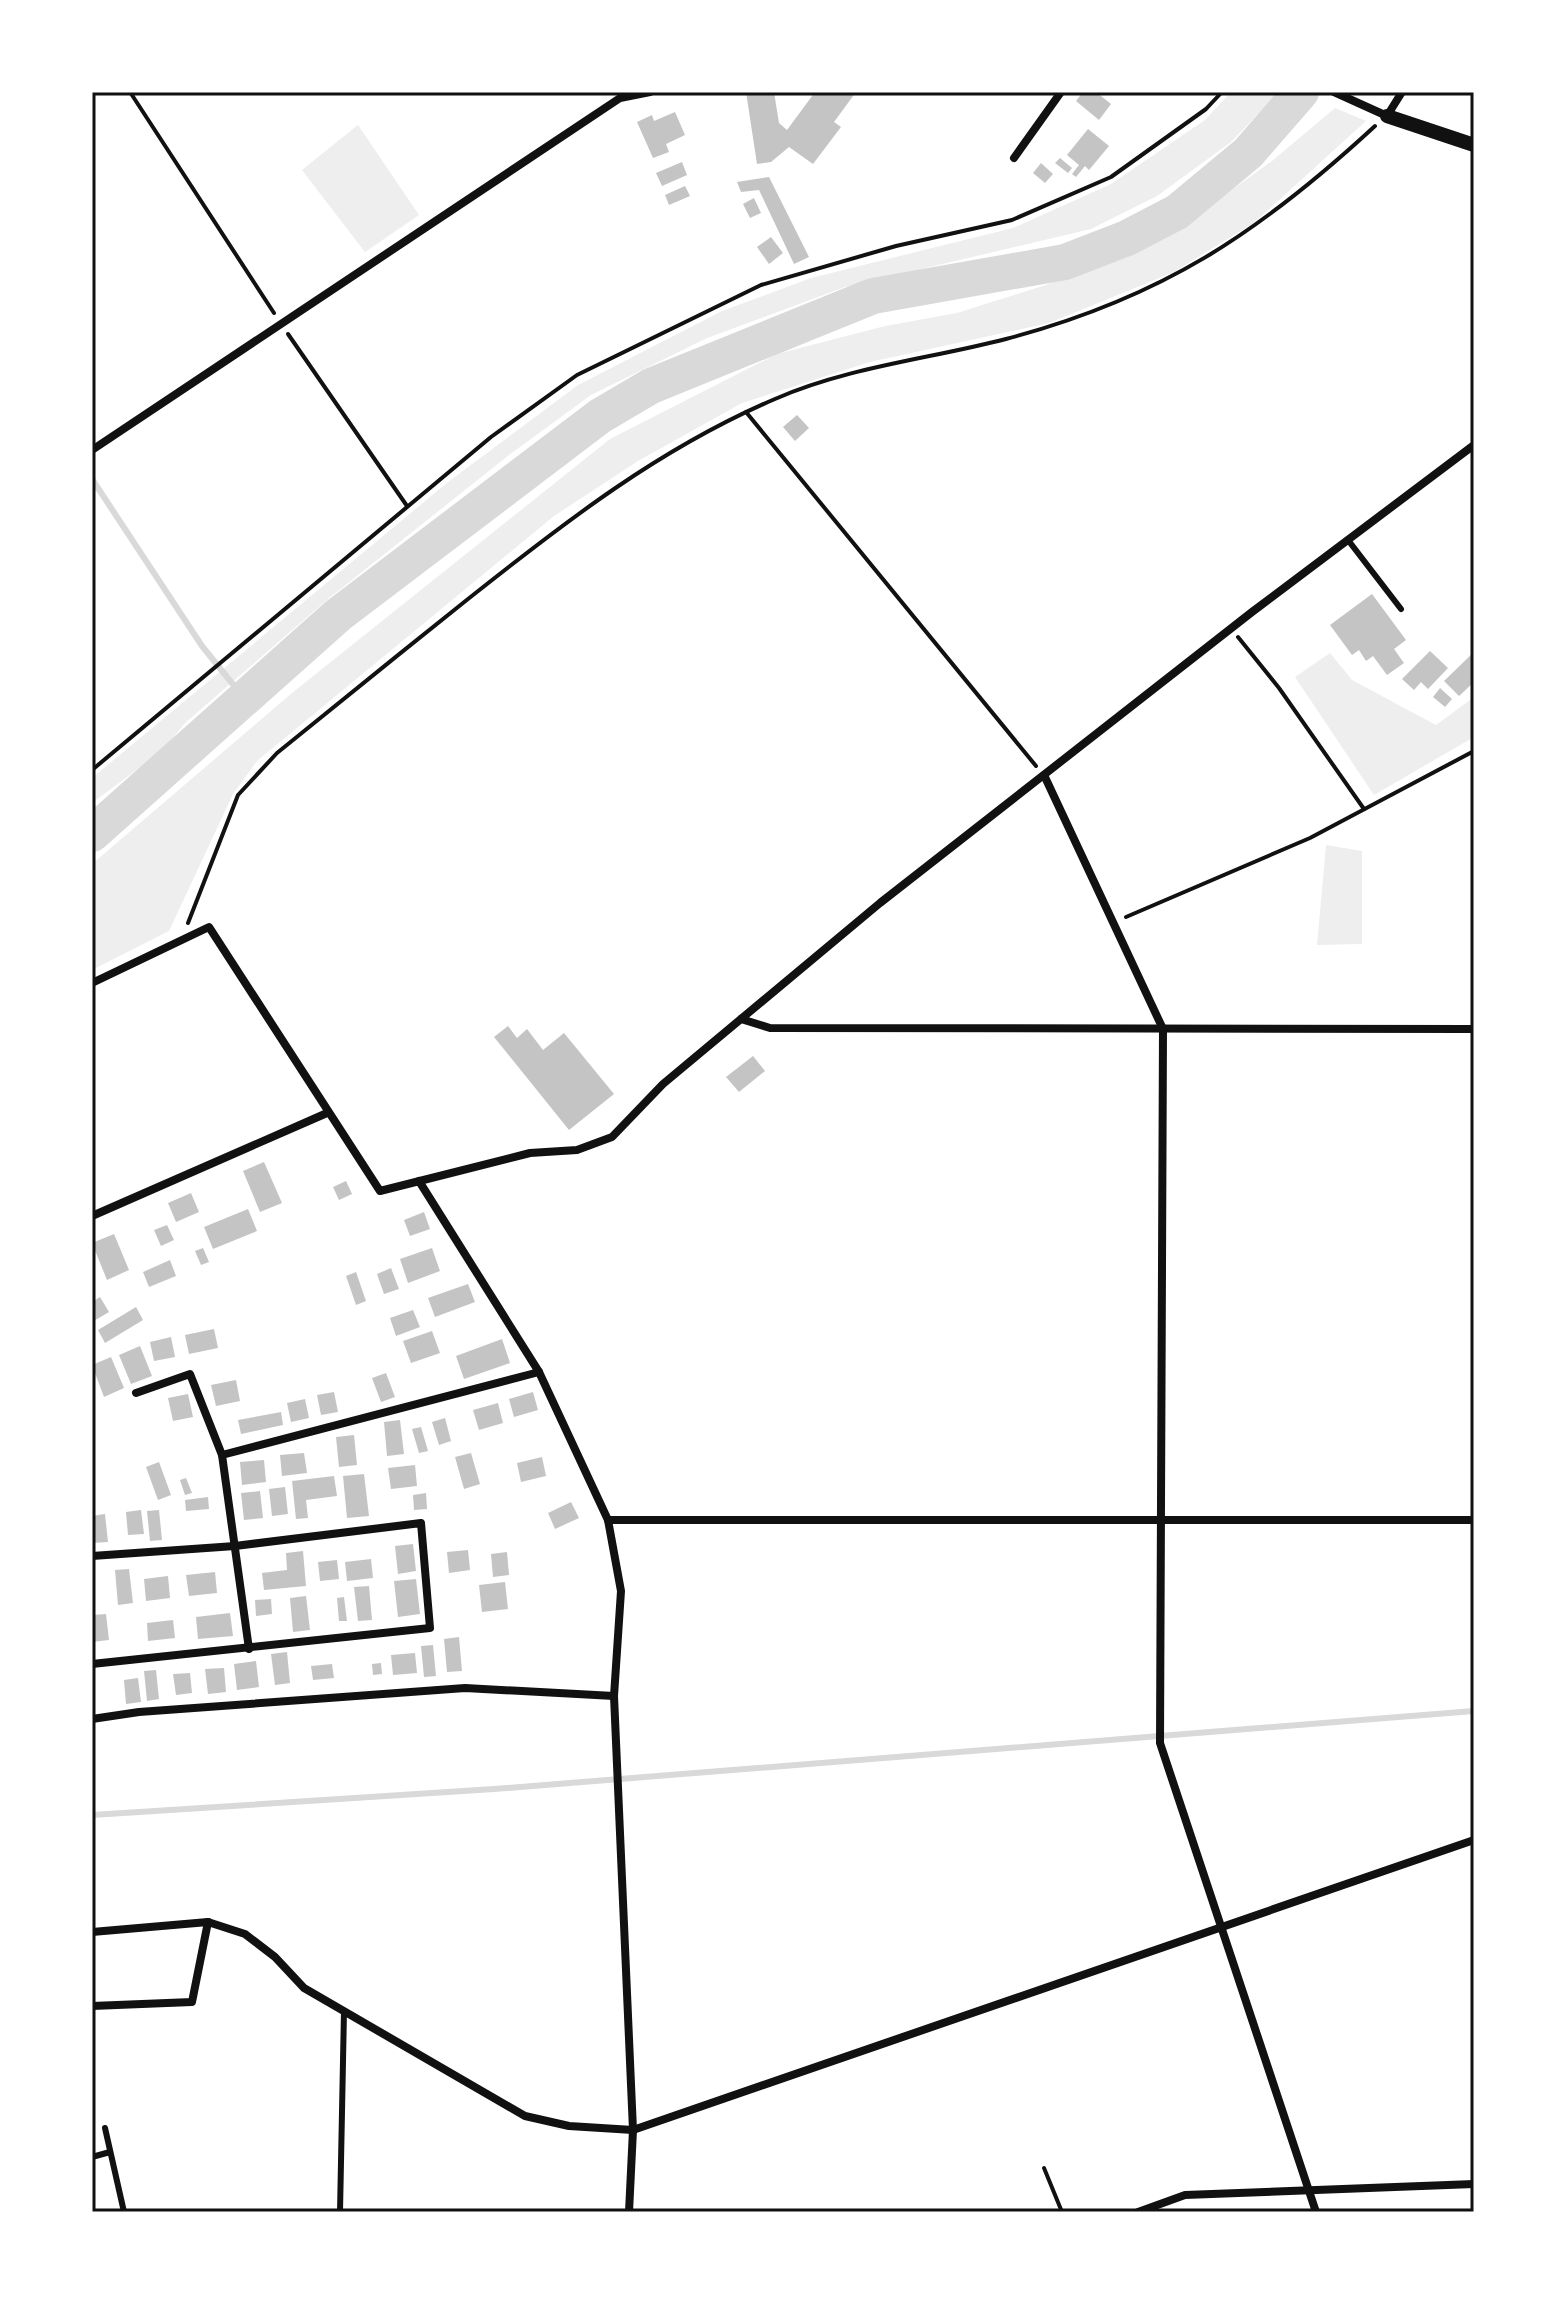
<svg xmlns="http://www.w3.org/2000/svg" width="1566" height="2304" font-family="Roboto,sans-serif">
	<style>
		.green { fill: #eee }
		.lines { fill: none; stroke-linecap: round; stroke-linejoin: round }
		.stream { stroke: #d9d9d9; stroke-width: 6 }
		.river { stroke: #d9d9d9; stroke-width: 36 }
		.building { fill: #c4c4c4 }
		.path { stroke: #111; stroke-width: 4 }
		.service { stroke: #111; stroke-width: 6 }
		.minor { stroke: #111; stroke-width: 8 }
		.tertiary { stroke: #111; stroke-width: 14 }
		.neatline { fill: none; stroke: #111; stroke-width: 3 }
	</style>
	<rect width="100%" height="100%" fill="#fff"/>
	<g class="green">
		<polygon points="1231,92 1279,92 1231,142 1157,196 1091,229 845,287 707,338 591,395 509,455 328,599 185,723 162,751 92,803 92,778 448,482 578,385 722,311 811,278 1013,228 1111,184 1205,120"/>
		<polygon points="1335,108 1366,121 1255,222 1174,272 1049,323 870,362 742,403 638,461 554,516 257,761 233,794 169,931 92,970 92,864 292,693 610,439 777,354 885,326 957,313 1049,284 1184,224 1272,161"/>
		<polygon points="358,125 419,215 365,252 302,170"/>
		<polygon points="1330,653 1352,680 1436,725 1474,697 1474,737 1374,795 1295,677"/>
		<polygon points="1326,845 1362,851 1362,944 1317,945"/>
	</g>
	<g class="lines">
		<g class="stream">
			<polyline points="92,479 202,646 244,698"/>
			<polyline points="92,1815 494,1789 1474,1711"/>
		</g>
		<polyline class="river" points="92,834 338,615 600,416 651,386 873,296 1065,262 1127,238 1177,212 1248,153 1301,92"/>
	</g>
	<g class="building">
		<polygon points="746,92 774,92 779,123 787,130 815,92 856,92 834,122 841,127 813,164 789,147 771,162 757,164"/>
		<polygon points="1083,92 1096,92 1111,104 1099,120 1076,101"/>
		<polygon points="675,112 685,135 666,144 669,152 653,158 637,122 652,115 654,121"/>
		<polygon points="1088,129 1109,146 1089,170 1085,166 1076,177 1072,174 1079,165 1067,155"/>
		<polygon points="1060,158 1072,168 1068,173 1055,163"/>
		<polygon points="682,162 687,175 662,186 656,173"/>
		<polygon points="1041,163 1053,174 1045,183 1033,173"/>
		<polygon points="769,177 809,257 794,264 759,190 741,192 737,182"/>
		<polygon points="685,186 690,196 669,205 665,195"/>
		<polygon points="754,198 761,213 750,218 743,204"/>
		<polygon points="771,237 783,253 769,264 757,247"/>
		<polygon points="797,415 809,428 795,441 783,427"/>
		<polygon points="1372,594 1406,640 1394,649 1404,663 1387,675 1373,656 1366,661 1359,650 1352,655 1330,625"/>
		<polygon points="1430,651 1448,668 1428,689 1421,682 1414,690 1402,679"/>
		<polygon points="1474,652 1474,682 1459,696 1444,681"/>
		<polygon points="1440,688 1452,699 1445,707 1433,697"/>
		<polygon points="508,1026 517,1038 527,1029 543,1050 564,1033 614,1094 569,1130 494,1037"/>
		<polygon points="753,1056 765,1071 739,1092 726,1077"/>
		<polygon points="264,1162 282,1203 260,1212 243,1171"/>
		<polygon points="346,1181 352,1194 339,1200 333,1187"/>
		<polygon points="191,1193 199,1212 176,1222 168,1203"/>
		<polygon points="248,1209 257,1231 213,1249 204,1227"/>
		<polygon points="424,1212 430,1229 410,1236 404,1220"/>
		<polygon points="167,1225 174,1240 161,1246 154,1230"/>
		<polygon points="114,1234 129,1270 107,1280 92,1243"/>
		<polygon points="203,1248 209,1262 201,1265 195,1251"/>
		<polygon points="432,1248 440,1271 408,1283 400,1259"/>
		<polygon points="170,1260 176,1276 149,1287 143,1272"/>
		<polygon points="391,1268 399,1289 384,1294 377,1274"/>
		<polygon points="356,1272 366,1301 356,1305 346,1276"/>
		<polygon points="468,1284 475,1302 435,1317 428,1298"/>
		<polygon points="100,1297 109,1312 92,1322 92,1302"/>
		<polygon points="136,1307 143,1320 105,1343 98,1330"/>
		<polygon points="413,1310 420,1327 396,1336 390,1318"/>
		<polygon points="214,1329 218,1348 189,1354 185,1335"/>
		<polygon points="432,1331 440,1353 411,1363 403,1341"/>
		<polygon points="171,1337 175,1357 154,1361 150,1342"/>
		<polygon points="502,1339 510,1363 464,1379 456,1356"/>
		<polygon points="140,1346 152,1376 131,1384 119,1355"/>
		<polygon points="111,1357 124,1388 104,1397 92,1365"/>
		<polygon points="386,1373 395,1397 381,1402 372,1378"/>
		<polygon points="236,1380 240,1401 216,1406 211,1385"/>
		<polygon points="334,1392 338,1412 321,1415 317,1395"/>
		<polygon points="533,1392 538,1410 514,1417 509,1399"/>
		<polygon points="188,1394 193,1417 173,1421 168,1398"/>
		<polygon points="305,1399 309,1418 291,1422 287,1403"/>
		<polygon points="498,1403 503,1423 479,1430 473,1410"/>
		<polygon points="281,1412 283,1425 241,1434 238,1420"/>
		<polygon points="445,1418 451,1441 439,1445 432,1422"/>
		<polygon points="400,1420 404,1454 387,1456 384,1422"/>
		<polygon points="421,1427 428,1451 419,1453 412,1429"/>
		<polygon points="354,1435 357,1465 339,1467 336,1437"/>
		<polygon points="304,1453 307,1473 282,1476 280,1455"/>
		<polygon points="471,1453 480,1484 464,1489 455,1457"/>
		<polygon points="542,1457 546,1476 521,1482 517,1463"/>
		<polygon points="264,1460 266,1482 242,1485 240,1462"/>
		<polygon points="159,1462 171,1495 158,1500 146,1467"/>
		<polygon points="415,1465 417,1486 391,1489 388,1468"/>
		<polygon points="364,1474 369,1516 347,1518 343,1476"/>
		<polygon points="334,1476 337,1496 306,1500 308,1518 296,1519 292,1481"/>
		<polygon points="186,1478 192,1493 185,1495 180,1480"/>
		<polygon points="285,1487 288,1514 272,1516 269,1489"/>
		<polygon points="260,1491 263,1518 244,1520 241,1493"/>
		<polygon points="426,1493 427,1509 414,1510 413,1495"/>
		<polygon points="208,1497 209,1509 186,1511 185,1500"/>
		<polygon points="571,1502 579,1518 555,1529 548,1513"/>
		<polygon points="141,1510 144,1534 128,1535 126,1512"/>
		<polygon points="159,1510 162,1540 150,1541 147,1511"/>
		<polygon points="105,1514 108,1542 92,1543 92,1516"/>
		<polygon points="413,1544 416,1571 398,1574 395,1546"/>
		<polygon points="468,1550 470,1570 449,1573 447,1552"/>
		<polygon points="303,1551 306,1586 264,1590 262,1573 287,1570 286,1553"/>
		<polygon points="507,1552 509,1575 493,1577 491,1554"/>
		<polygon points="371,1559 373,1578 347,1581 345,1562"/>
		<polygon points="337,1560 339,1579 320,1581 318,1562"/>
		<polygon points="129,1569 133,1603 118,1605 115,1570"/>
		<polygon points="215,1572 217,1593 189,1596 186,1575"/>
		<polygon points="168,1576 170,1598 146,1601 144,1579"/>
		<polygon points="416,1579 420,1614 398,1617 394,1581"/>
		<polygon points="505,1582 508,1609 482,1612 479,1585"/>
		<polygon points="369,1586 372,1620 358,1621 354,1587"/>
		<polygon points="306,1596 310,1630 293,1632 290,1598"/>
		<polygon points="344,1597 347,1621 339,1621 337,1598"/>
		<polygon points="271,1599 272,1614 256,1616 255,1600"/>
		<polygon points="230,1613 233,1636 198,1639 196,1617"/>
		<polygon points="106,1614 109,1640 92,1642 92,1615"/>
		<polygon points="173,1620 175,1638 148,1641 147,1623"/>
		<polygon points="459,1637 462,1671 447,1672 444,1639"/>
		<polygon points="433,1645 436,1676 424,1677 421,1646"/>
		<polygon points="287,1652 290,1683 275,1685 271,1654"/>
		<polygon points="415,1653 417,1673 393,1675 391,1655"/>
		<polygon points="256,1661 259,1687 237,1690 234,1664"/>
		<polygon points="381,1663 382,1674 373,1675 372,1664"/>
		<polygon points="332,1664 334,1678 313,1680 311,1666"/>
		<polygon points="224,1668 226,1692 208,1694 205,1669"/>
		<polygon points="156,1670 159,1699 147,1701 144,1671"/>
		<polygon points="190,1673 192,1693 176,1695 173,1674"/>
		<polygon points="138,1678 141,1702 126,1704 124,1680"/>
	</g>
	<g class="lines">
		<g class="path">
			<polyline points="130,92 274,313"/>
			<polyline points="288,334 407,506"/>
			<polyline points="746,412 1036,766"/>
			<polyline points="1238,637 1279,688 1364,809"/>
			<polyline points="92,770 491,437 577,375 761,285 896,246 1012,220 1111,177 1206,109 1222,92"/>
			<polyline points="1126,917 1310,838 1474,751"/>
			<path d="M 188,923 L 238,795 L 277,753 C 341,701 404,650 468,599 C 565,522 660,448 775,399 C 848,367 929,359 1006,339 C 1161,298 1258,234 1375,126"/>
			<polyline points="1044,2168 1062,2212"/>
		</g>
		<g class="service">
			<polyline points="1348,540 1401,609"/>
			<polyline points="105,2128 124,2212"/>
			<polyline points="92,2157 110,2152"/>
			<polyline points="340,2212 344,2011"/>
		</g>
		<g class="minor">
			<polyline points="1334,92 1387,116 1402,92"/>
			<polyline points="1014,158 1061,92"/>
			<polyline points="92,450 620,98 650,92"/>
			<polyline points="1044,775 1163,1029 1160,1743 1316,2212"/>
			<polyline points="92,983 209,927 380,1191 530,1153 577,1150 612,1137 663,1084 880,903 1252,612 1474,445"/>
			<polyline points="741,1019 770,1028 1474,1029"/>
			<polyline points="419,1181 539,1372 608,1520 621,1591 614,1696 633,2130 629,2212"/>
			<polyline points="92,1216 327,1113"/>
			<polyline points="136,1393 190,1374 222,1455"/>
			<polyline points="608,1520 1474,1520"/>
			<polyline points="92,1556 235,1546 421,1523 430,1628 92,1664"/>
			<polyline points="249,1649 222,1455 539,1372"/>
			<polyline points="92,1719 139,1712 465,1688 614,1696"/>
			<polyline points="92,1932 208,1922 245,1934 275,1957 304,1988 525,2116 569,2126 633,2130 1474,1840"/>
			<polyline points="92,2006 192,2002 208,1922"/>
			<polyline points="1138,2212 1185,2195 1474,2184"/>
		</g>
		<polyline class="tertiary" points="1387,116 1474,145"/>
	</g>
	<rect width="1566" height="2304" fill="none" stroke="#ffffff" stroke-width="188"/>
	<rect x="94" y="94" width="1378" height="2116" class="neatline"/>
</svg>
